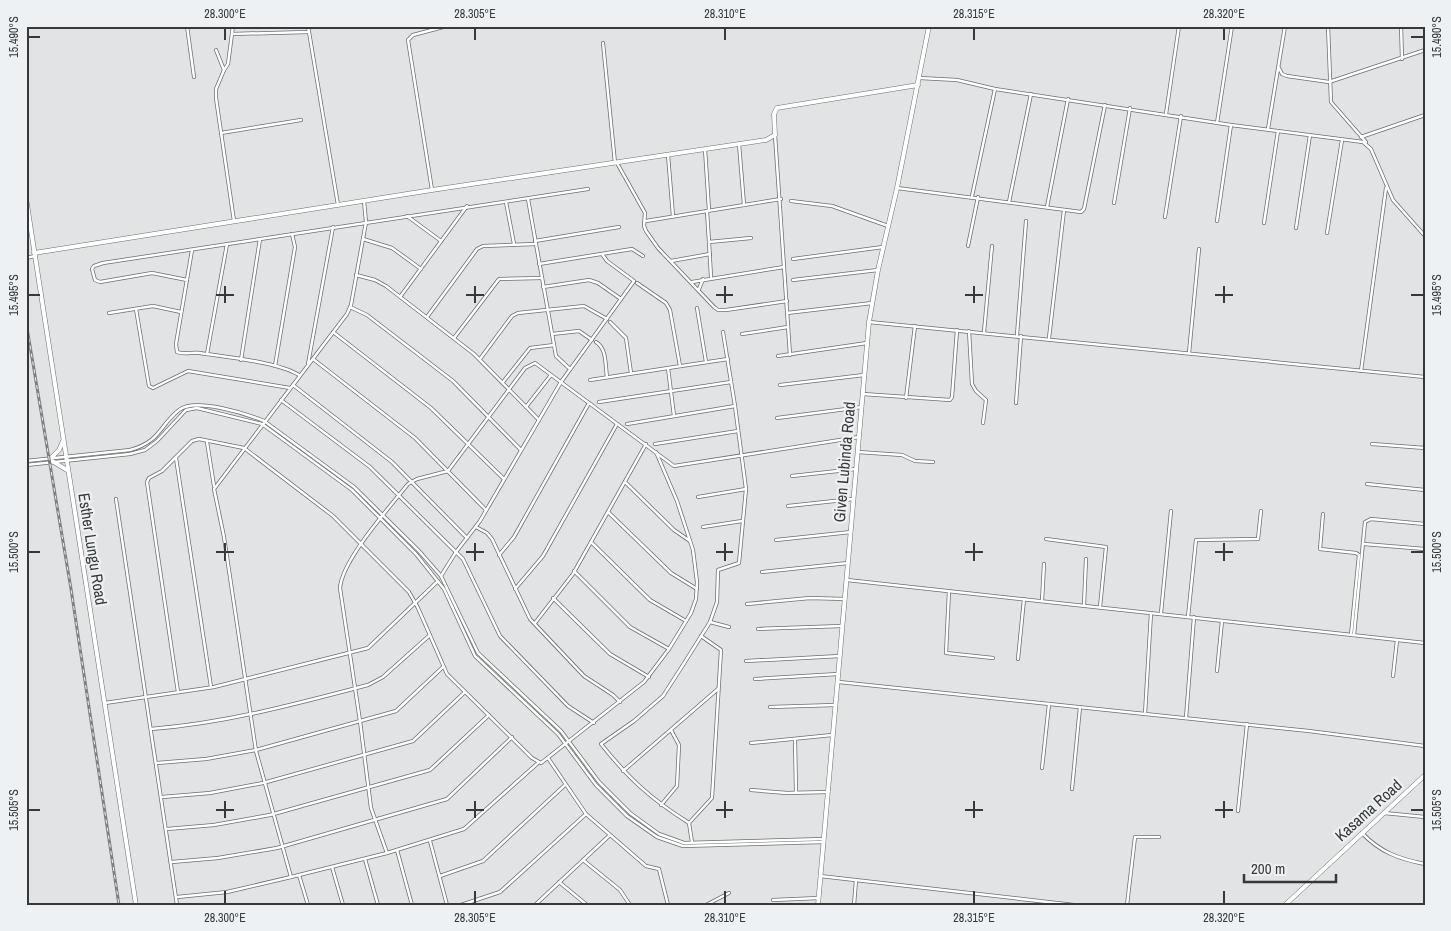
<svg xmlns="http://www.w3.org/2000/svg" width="1451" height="931" font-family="'Archivo Narrow',sans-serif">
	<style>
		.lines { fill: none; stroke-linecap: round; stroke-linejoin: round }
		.street-casing { stroke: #6c6e6f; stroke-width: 4 }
		.secondary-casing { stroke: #6c6e6f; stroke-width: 5 }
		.street { stroke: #fff; stroke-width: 2.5 }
		.secondary { stroke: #fff; stroke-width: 4 }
		.rail-casing { stroke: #7e7f81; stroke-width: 3 }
		.rail { stroke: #eef1f3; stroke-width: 1; stroke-dasharray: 4; stroke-linecap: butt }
		.ticks { fill: none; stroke: #373839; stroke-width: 2 }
		.labels { text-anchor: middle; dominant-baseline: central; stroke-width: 4.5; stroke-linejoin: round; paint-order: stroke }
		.street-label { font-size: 16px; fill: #373839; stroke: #eef1f3 }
		.neatline { fill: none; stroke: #373839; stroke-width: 2 }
		.ticks-label { font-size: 12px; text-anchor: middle; fill: #373839 }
	</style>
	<rect width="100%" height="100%" fill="#e1e3e5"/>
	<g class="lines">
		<defs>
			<g id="street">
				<polyline points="187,26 194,77"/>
				<polyline points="308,26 338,205"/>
				<polyline points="1328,26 1331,102 1366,142"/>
				<polyline points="1401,26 1402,59"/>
				<polyline points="232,34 308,32"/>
				<polyline points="603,43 615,163"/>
				<polyline points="216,50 224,70 216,89 216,98 234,221"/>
				<polyline points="1279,68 1282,74 1287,76 1329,82 1425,50"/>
				<polyline points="224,70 228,64 233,26"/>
				<polyline points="920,78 957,80 995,89 1231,125 1363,142 1371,149 1393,200 1425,236"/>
				<polyline points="1166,114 1179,26"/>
				<polyline points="1217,123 1232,26"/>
				<polyline points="1268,129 1285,26"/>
				<polyline points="221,133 301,120"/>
				<polyline points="775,135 784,267"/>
				<polyline points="1361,137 1425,115"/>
				<polyline points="739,144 744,205"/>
				<polyline points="705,149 709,210"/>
				<polyline points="668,155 673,216"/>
				<polyline points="617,163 645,213 644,226 646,231 658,248 714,307 718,310 726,310 787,301"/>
				<polyline points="897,188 1081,212 1084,209 1105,105"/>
				<polyline points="432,190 408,40 413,35 447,26"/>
				<polyline points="972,196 995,89"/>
				<polyline points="528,199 556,356 570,369"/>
				<polyline points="791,201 832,206 888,226"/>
				<polyline points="506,202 514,244"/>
				<polyline points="1009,202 1031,94"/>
				<polyline points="1114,203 1130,108"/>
				<polyline points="1047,207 1068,99"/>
				<polyline points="707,211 709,242 751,238"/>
				<polyline points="407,216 441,241"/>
				<polyline points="1165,217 1181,116"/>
				<polyline points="646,221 781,199"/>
				<polyline points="1217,221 1231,125"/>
				<polyline points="1264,223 1278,131"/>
				<polyline points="1296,228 1310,135"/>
				<polyline points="1327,233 1342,140"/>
				<polyline points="363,239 392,248 421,269"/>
				<polyline points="535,241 619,227"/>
				<polyline points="709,242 711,277"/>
				<polyline points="968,246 978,197"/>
				<path d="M 192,250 L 176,344 L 177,352 C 184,355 192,352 200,353 C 226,357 278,362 299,375"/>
				<polyline points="26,258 35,256"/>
				<polyline points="793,259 883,247"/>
				<polyline points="671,261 710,254"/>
				<polyline points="539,264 632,249 643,256"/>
				<polyline points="356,275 375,280 386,286 474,354 539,420"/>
				<polyline points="187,280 152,273 100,282 95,280 92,269 94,266 103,263 588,189"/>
				<polyline points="793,280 878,270"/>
				<polyline points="692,282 784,267 790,355"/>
				<polyline points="637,283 666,303 670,310 680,366"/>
				<polyline points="543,287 589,280 598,283 621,299"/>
				<polyline points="699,289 703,279"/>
				<polyline points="400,297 467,206"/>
				<polyline points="350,307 367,315 453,381 521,450"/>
				<polyline points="697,308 706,362"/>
				<polyline points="136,309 149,386 153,388 188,371 290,388"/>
				<polyline points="109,313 153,306 181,312"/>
				<polyline points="787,313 872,303"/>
				<polyline points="427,317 477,249 483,246 536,244"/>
				<polyline points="610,322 626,338 631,373"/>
				<polyline points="869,322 1425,377"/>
				<polyline points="969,331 972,384 976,391 986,400 983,423"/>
				<polyline points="333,332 431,408 504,479"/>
				<polyline points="723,332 735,406"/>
				<polyline points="984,332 992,246"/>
				<polyline points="552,334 579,331 592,340"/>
				<polyline points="742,334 788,327"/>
				<polyline points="1017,335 1026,221"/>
				<polyline points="454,338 499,279 542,278"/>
				<polyline points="1049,338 1064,210"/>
				<path d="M 596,342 C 607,349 605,364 607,377"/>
				<polyline points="1189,353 1199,249"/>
				<polyline points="207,354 227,244"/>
				<polyline points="778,356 867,343"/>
				<polyline points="313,359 415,438 486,510"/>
				<polyline points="480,359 512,316 518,313 584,306 607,319"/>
				<polyline points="241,360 260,239"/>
				<polyline points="308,364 333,227"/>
				<polyline points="275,366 295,247 292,234"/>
				<polyline points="1361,371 1386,188"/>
				<polyline points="590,380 668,368"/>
				<polyline points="503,382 530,348 554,345"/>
				<polyline points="293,385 392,462 467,538"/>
				<polyline points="780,385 864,375"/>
				<polyline points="863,394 950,400 952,397 957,330"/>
				<polyline points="906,398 915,326"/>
				<polyline points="281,400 370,467 463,559 500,636 568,706 594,723"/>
				<polyline points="599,402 731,382"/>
				<polyline points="1016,403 1021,336"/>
				<polyline points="526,407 551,375"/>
				<polyline points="674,416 668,368 728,359"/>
				<polyline points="777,418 862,407"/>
				<path d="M 627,424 L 735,406 L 746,489 L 739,563 L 718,570 L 717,602 L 710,622 L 683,665 L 663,696 L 634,721 L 601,744 C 629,779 651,799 689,823"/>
				<polyline points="207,442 214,486"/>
				<polyline points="655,444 738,431"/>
				<polyline points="1372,444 1425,448"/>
				<polyline points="858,452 902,455 915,461 933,462"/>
				<polyline points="176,458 211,687"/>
				<path d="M 26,461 L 130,450 C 160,442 159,426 179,410 C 195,397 247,414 264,421 L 354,487 L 419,551 L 441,576 L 478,653 L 561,731 L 599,782 L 630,813 L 659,834 L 684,843 L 824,839"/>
				<polyline points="26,465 130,454 145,450 157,441 186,410 197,408 262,424 352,490 416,554 444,589 475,656 558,734 596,785 627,816 657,837 683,846 824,842"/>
				<polyline points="792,476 856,469"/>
				<polyline points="625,482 674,530 690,541"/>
				<polyline points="1367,484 1425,490"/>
				<polyline points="698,497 746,489"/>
				<polyline points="116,499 177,905"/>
				<polyline points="788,506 853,499"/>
				<polyline points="608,512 671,573 697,589"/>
				<polyline points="1323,514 1320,549 1356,553 1359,555 1351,635"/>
				<polyline points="476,527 487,533 492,539 530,619 584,676 613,695 620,702"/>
				<polyline points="703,527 742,521"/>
				<polyline points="1046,539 1106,547 1100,607"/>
				<polyline points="776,540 851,532"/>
				<polyline points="591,542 650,600 686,621"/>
				<polyline points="1364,544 1425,549"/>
				<polyline points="499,555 514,537 589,403"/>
				<polyline points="574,571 630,627 669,649"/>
				<polyline points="762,572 848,563"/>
				<polyline points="441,576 456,552 480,521 561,382 634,281 607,261 602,254"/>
				<polyline points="847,580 1425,643"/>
				<polyline points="515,589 543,556 617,424"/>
				<polyline points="949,591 946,653 993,658"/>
				<polyline points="553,598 610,654 649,677"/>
				<polyline points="1042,601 1044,564"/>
				<polyline points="747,604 810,598 845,599"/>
				<polyline points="1084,605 1086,559"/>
				<polyline points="1161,613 1171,511"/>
				<polyline points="1188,617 1196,540 1258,539 1261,511"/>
				<polyline points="710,622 729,627"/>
				<polyline points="535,623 573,574 646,444"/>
				<polyline points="758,629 842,626"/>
				<polyline points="1354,635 1365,522 1371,519 1425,524"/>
				<polyline points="1018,659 1024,599"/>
				<polyline points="746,661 840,656"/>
				<polyline points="1217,671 1222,621"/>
				<polyline points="1393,676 1397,640"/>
				<polyline points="755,679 838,674"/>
				<polyline points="839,682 1309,731 1425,746"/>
				<polyline points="178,692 147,482 149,478 162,471 192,441 199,439 244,448 333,516 409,592 418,608 447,674 532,758 541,763 644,682 669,649 691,613 696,599 697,582 693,550 677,501 656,452"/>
				<polyline points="105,703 214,687 368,648 438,581"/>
				<polyline points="770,707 835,705"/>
				<polyline points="1145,714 1151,613"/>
				<polyline points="1186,718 1194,617"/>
				<path d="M 151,729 C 226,723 296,704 368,685 L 383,677 L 430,635"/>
				<polyline points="795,739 796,792"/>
				<polyline points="751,743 832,735"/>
				<polyline points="548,758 586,814 646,866 659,869 668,905"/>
				<polyline points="157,763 206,759 256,750 396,711 443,667"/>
				<polyline points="1042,768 1049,704"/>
				<polyline points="623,771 718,689"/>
				<polyline points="1072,789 1080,707"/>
				<polyline points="751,790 787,793 828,792"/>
				<polyline points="162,797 210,793 263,783 413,741 465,692"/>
				<polyline points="661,805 677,786 679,745 671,730"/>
				<polyline points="1238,811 1247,724"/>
				<polyline points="1384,813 1425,817"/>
				<polyline points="167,829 214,825 270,815 430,770 489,715"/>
				<path d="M 1362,833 C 1380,852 1399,859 1425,864"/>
				<polyline points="430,841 447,905"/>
				<polyline points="692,842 689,823 712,798 721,650 701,636"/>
				<polyline points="397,850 412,905"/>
				<path d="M 387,853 L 371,808 L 360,721 L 340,588 C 342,560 389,508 408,484 L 417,479 L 448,471 L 525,368 L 535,363 L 674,466 L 859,437"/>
				<polyline points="365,859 378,905"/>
				<polyline points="583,860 620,890 630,905"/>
				<polyline points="172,862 218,858 277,848 447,799 512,737"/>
				<polyline points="332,867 343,905"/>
				<polyline points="299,875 308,905"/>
				<polyline points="440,876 483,861 565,785"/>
				<polyline points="820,876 1074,905"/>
				<polyline points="291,877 256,751 224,537 214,489 347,314 351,305 366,222 364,201"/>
				<polyline points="559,882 587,905"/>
				<polyline points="177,897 227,892 291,877 387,853 464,829 538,763"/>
				<polyline points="773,900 819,898"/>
				<polyline points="461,905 500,892 586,814"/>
				<polyline points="535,905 610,835"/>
				<polyline points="706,905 729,893"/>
				<polyline points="854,905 856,880"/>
				<polyline points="1127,905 1135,837 1159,837"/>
			</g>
			<g id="secondary">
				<polyline points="26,198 136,905"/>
				<polyline points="34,253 432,190 766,140 775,135 774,114 777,108 918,85"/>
				<polyline points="52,457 59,450 63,441"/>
				<polyline points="52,461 67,470"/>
				<polyline points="818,905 869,322 878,270 897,188 929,26"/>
				<polyline points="1285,905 1425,775"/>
			</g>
		</defs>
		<use href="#street" class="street-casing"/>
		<use href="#secondary" class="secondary-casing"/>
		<use href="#street" class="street"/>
		<use href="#secondary" class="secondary"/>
		<defs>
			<polyline id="rail" points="26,322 71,589 119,905"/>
		</defs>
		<use href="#rail" class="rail-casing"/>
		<use href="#rail" class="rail"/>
	</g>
	<path class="ticks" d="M 225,28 L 225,40M 475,28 L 475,40M 725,28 L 725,40M 974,28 L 974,40M 1224,28 L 1224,40M 28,37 L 40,37M 1411,37 L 1424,37M 225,286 L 225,303M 475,286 L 475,303M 725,286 L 725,303M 974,286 L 974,303M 1224,286 L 1224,303M 28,295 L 40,295M 216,295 L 234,295M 466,295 L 484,295M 716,295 L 733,295M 965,295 L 983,295M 1215,295 L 1233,295M 1411,295 L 1424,295M 225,543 L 225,561M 475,543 L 475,561M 725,543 L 725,561M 974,543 L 974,561M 1224,543 L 1224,561M 28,552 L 40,552M 216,552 L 234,552M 466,552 L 484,552M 716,552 L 733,552M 965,552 L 983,552M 1215,552 L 1233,552M 1411,552 L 1424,552M 225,801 L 225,818M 475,801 L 475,818M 725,801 L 725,818M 974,801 L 974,818M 1224,801 L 1224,818M 28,810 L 40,810M 216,810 L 234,810M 466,810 L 484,810M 716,810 L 733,810M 965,810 L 983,810M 1215,810 L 1233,810M 1411,810 L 1424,810M 225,891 L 225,904M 475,891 L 475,904M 725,891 L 725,904M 974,891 L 974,904M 1224,891 L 1224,904"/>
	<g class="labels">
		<g class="street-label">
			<text transform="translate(844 462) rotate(-85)">Given Lubinda Road</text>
			<text transform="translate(93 549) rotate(81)">Esther Lungu Road</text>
			<text transform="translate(1368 810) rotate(-42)">Kasama Road</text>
		</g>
	</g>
	<rect width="1451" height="931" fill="none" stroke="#eef1f3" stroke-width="55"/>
	<path d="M1244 874v8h92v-8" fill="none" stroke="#373839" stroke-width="2.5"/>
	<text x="1251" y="874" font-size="15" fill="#373839" stroke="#eef1f3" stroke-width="4" paint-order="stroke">200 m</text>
	<rect x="28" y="28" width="1396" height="876" class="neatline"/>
	<g class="ticks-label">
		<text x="225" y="18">28.300°E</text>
		<text x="475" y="18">28.305°E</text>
		<text x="725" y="18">28.310°E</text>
		<text x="974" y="18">28.315°E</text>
		<text x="1224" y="18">28.320°E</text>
		<text transform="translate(14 37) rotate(-90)" y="4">15.490°S</text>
		<text transform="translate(1437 37) rotate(-90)" y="4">15.490°S</text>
		<text transform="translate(14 295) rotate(-90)" y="4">15.495°S</text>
		<text transform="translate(1437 295) rotate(-90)" y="4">15.495°S</text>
		<text transform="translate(14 552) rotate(-90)" y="4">15.500°S</text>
		<text transform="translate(1437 552) rotate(-90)" y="4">15.500°S</text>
		<text transform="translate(14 810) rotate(-90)" y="4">15.505°S</text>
		<text transform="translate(1437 810) rotate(-90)" y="4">15.505°S</text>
		<text x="225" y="922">28.300°E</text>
		<text x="475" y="922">28.305°E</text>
		<text x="725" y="922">28.310°E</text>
		<text x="974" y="922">28.315°E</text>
		<text x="1224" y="922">28.320°E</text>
	</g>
</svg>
